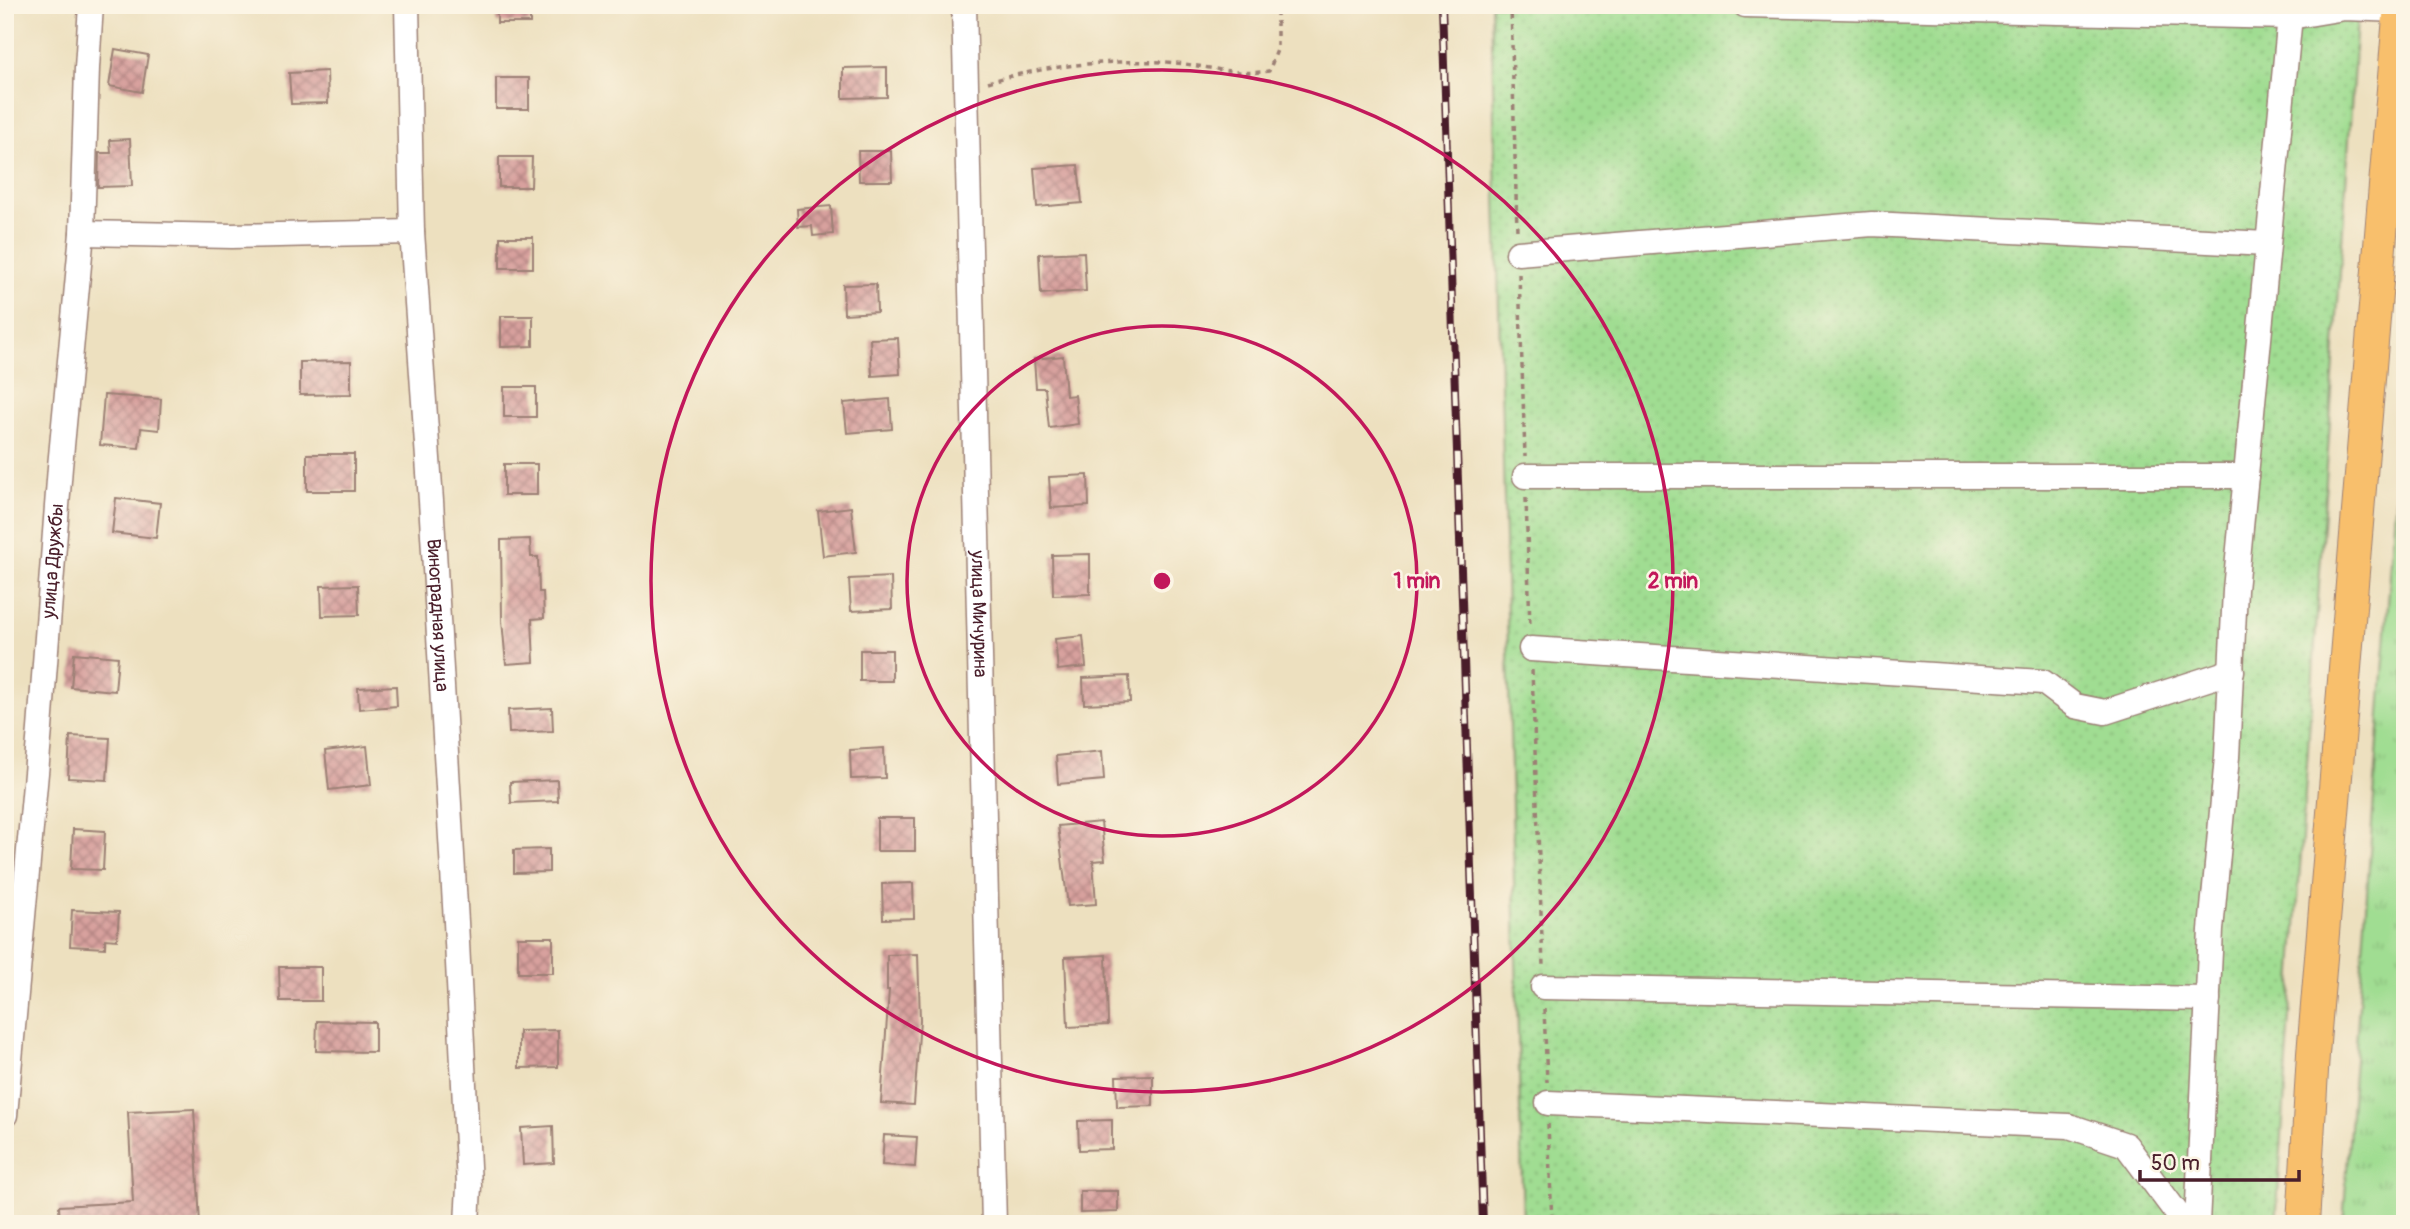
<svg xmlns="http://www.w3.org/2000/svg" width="2410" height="1229" font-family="Pangolin,sans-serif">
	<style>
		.grass { fill: url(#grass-tufts); stroke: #757e5e; stroke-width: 2 }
		.garden { fill: url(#garden-dots); stroke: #757e5e; stroke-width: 2 }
		.building { fill: url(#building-cross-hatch) }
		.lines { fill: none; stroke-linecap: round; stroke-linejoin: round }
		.minor-casing { stroke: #9c8075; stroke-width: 27 }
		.major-casing { stroke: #9c8075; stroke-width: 34 }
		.path { stroke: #9c8075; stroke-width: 3.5; stroke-dasharray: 5 5; stroke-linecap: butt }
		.minor { stroke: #fff; stroke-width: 24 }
		.major { stroke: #f8bf6c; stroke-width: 32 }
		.rail-casing { stroke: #4a1f2b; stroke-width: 8 }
		.rail { stroke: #fcf5e5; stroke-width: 5; stroke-dasharray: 16; stroke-linecap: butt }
		.ring { fill: none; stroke: #c2185b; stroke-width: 3.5 }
		.labels { text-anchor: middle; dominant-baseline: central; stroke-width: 5; stroke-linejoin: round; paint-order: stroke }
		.street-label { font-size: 19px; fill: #4a1f2b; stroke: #fcf5e5 }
		.centre { fill: #c2185b; stroke: #fcf5e5; stroke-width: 3.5 }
		.ring-label { font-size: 21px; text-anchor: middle; font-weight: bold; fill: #c2185b; stroke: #fcf5e5; stroke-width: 5; stroke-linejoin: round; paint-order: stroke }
	</style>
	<defs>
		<pattern id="grass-tufts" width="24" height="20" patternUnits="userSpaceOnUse" patternTransform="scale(1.75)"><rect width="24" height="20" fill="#a0dd92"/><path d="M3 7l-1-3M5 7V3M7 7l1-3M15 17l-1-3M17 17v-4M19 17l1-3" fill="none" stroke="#8bbd7e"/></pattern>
		<pattern id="garden-dots" width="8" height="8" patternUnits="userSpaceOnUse" patternTransform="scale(1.75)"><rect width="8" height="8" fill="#a0dd92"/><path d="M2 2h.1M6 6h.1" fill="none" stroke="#8bbd7e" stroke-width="1.8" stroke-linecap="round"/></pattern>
		<pattern id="building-cross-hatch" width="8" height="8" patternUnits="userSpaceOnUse" patternTransform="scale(1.75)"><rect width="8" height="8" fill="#d8a19e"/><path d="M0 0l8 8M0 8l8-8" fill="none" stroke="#b18381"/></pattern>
	</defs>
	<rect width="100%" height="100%" fill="#fcf5e5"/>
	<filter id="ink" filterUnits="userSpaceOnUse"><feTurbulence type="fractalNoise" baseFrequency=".0143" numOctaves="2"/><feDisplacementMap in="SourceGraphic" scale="14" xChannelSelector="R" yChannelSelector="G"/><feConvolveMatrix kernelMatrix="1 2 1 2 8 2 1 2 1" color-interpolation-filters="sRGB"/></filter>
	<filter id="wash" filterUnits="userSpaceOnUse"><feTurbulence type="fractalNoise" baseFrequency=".00686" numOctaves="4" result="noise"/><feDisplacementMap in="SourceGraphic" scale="28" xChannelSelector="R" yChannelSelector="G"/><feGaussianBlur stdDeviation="1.57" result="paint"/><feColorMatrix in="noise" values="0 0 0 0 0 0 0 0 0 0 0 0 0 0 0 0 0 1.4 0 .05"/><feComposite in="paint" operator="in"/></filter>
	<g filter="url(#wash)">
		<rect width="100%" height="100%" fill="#ede0bf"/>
		<polygon class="grass" points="2405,369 2405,1224 2343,1224"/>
		<polygon class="garden" points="1491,5 2358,5 2276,1224 1523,1224"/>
		<g id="blocks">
			<g class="building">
				<rect x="497" y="5" width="33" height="18"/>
				<polygon points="115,49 148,55 142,92 109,86"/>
				<polygon points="887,67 887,97 843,98 843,68"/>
				<polygon points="327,71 328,103 291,104 289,73"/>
				<rect x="496" y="78" width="33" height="31"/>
				<polygon points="130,139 132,186 98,187 99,153 111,153 110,140"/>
				<polygon points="858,151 891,151 892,181 859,181"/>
				<polygon points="499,157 532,157 531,187 499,187"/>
				<polygon points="1078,165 1082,203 1037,207 1034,168"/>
				<polygon points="831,206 833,234 813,236 812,226 798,227 797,209"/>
				<rect x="500" y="237" width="33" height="31"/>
				<polygon points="1084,252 1086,291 1041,294 1039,254"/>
				<polygon points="876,284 877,312 844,314 843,285"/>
				<polygon points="501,316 533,316 533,346 501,347"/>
				<polygon points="898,338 900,374 872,376 870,339"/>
				<polygon points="1063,356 1066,396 1075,395 1078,424 1049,428 1045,388 1036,388 1034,359"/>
				<polygon points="351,361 351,394 300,395 300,362"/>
				<rect x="504" y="387" width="32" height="30"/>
				<polygon points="104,395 161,399 159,430 141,428 139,448 100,445"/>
				<polygon points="890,399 892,429 847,433 844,403"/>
				<rect x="307" y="454" width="47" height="37"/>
				<rect x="504" y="464" width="33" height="31"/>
				<polygon points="1088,475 1089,506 1051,508 1049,477"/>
				<polygon points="116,498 160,503 156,538 112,533"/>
				<polygon points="851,507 856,552 823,556 818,511"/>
				<polygon points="530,539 531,557 538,557 539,592 543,592 544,618 532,619 534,662 506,664 502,620 501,540"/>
				<polygon points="1090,554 1090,594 1053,595 1052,555"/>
				<polygon points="891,577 892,609 851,611 849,579"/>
				<polygon points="358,585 359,615 322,616 321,586"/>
				<polygon points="1083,636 1086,667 1058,670 1055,639"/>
				<rect x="860" y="650" width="32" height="31"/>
				<polygon points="74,653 118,657 115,691 71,687"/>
				<polygon points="1129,676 1130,702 1084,704 1083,678"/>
				<polygon points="396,686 397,706 359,709 358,688"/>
				<polygon points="552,708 553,731 509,733 508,710"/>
				<polygon points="70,736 110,738 107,780 68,778"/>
				<polygon points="367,746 371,785 329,790 325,751"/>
				<polygon points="884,748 885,778 851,779 850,750"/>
				<polygon points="1102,751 1104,780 1058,784 1056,756"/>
				<polygon points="557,780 558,801 511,803 510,782"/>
				<rect x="877" y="818" width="38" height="33"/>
				<polygon points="1101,822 1105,860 1093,861 1096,904 1068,906 1058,826"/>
				<polygon points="73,829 105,831 103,870 71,869"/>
				<polygon points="549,849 549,872 514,873 514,850"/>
				<polygon points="913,883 914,918 883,919 882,884"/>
				<polygon points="72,910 119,912 117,940 105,939 105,948 70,946"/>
				<rect x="518" y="937" width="35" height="36"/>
				<polygon points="918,954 920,1020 914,1105 881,1103 889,990 887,990 887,955"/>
				<polygon points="1106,955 1108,1025 1068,1027 1065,957"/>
				<polygon points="279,967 321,967 321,1001 280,1001"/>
				<polygon points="317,1021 375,1022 375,1052 316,1051"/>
				<polygon points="558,1030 558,1067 519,1068 519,1031"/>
				<polygon points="1153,1075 1153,1106 1117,1107 1116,1076"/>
				<polygon points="194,1109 200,1224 60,1224 59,1206 133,1202 128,1112"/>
				<polygon points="1112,1120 1112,1149 1079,1150 1078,1121"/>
				<polygon points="553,1126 554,1163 523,1165 521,1128"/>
				<polygon points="884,1135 917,1137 915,1167 882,1165"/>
				<polygon points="1080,1191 1118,1191 1118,1212 1080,1213"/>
			</g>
		</g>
	</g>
	<g filter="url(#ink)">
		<use href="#blocks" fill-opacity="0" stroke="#9c8075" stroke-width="2"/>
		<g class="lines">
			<defs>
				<g id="minor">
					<path id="s1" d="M 407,5 L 412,232 L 431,501 L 456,922 L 469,1186 L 467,1224"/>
					<path id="s2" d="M 964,5 L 994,1224"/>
					<polyline points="1745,5 2290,17 2344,8 2400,10"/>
					<polyline points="82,233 232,236 412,232"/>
					<polyline points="1518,253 1872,224 2267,244"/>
					<polyline points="1525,476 2246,476"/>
					<polyline points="1531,649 2043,682 2075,706 2105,712 2232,671"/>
					<polyline points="1543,987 2208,999"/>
					<polyline points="1548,1103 2069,1126 2126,1145 2185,1224"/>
					<path id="s3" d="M 5,1115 L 40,729 L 60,467 L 82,233 L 87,68 L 91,5"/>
					<polyline points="2197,1224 2211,930 2227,757 2235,590 2291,5"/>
				</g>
				<polyline id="major" points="2303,1224 2313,1054 2400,5"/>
			</defs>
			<use href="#minor" class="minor-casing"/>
			<use href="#major" class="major-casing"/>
			<g class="path">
				<polyline points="1511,5 1517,232"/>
				<path d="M 988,82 C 1044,66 1104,60 1163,62 C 1199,63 1233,77 1269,71 L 1277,50 L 1277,11 L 1280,5"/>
				<polyline points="1519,274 1525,456"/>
				<polyline points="1526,498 1530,627"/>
				<polyline points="1532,670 1543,966"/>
				<polyline points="1544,1009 1547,1082"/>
				<polyline points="1548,1124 1552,1224"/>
			</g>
			<use href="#minor" class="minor"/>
			<use href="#major" class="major"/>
			<defs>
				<polyline id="rail" points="1442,5 1483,1224"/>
			</defs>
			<use href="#rail" class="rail-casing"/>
			<use href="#rail" class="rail"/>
		</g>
	</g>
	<g class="ring">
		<circle cx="1162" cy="581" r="255"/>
		<circle cx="1162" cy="581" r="511"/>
	</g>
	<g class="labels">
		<g class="street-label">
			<text stroke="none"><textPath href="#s3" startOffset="556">улица Дружбы</textPath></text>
			<text stroke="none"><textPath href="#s1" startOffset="611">Виноградная улица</textPath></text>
			<text stroke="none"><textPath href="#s2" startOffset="609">улица Мичурина</textPath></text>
		</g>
	</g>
	<circle cx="1162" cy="581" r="10" class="centre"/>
	<g class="ring-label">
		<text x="1417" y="588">1 min</text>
		<text x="1673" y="588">2 min</text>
	</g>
	<rect width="2410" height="1229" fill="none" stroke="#fcf5e5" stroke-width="28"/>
	<path d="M2140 1170v10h159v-10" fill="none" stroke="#4a1f2b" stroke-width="3.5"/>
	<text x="2151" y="1170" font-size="21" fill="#4a1f2b" stroke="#fcf5e5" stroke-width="5" paint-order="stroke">50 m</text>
</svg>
